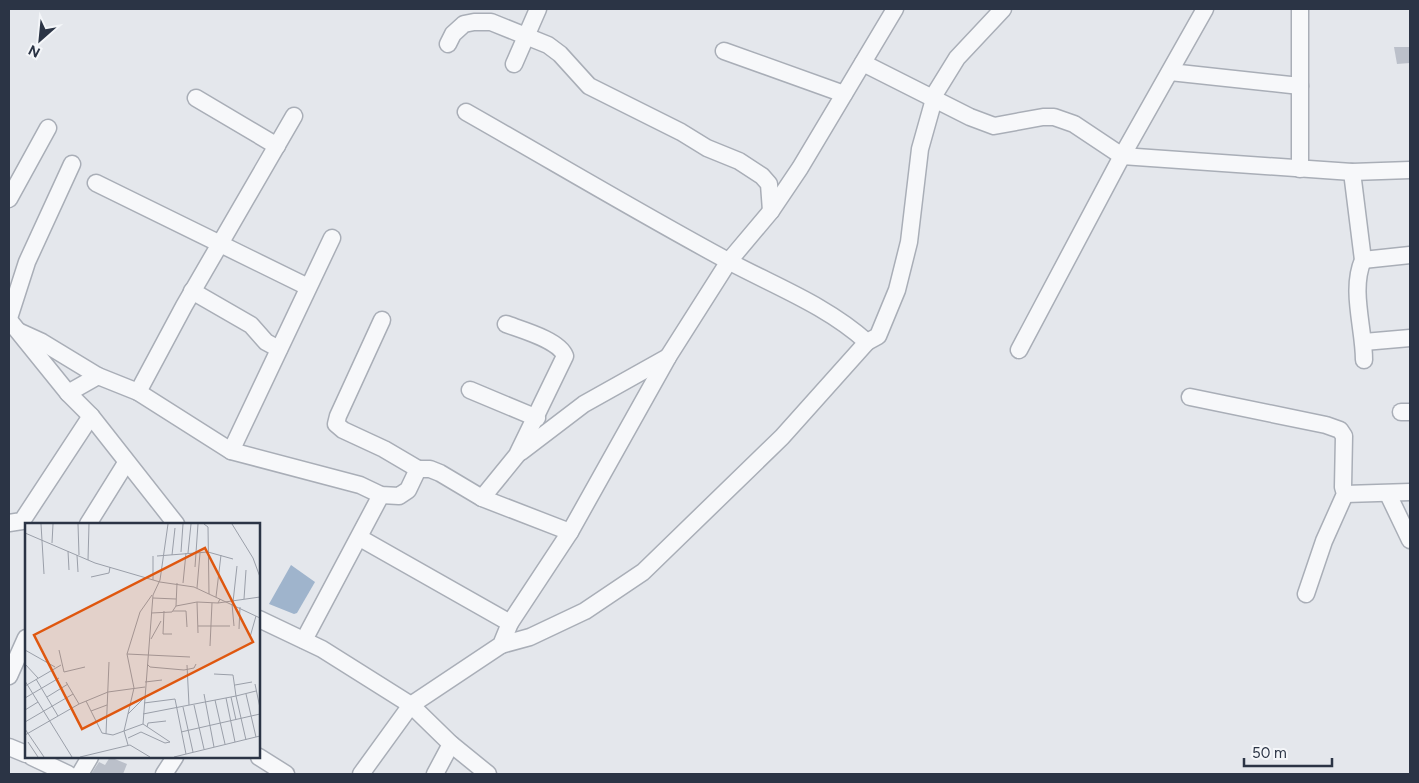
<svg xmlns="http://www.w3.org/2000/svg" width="1419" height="783" font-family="Figtree,sans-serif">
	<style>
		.water { fill: #9fb4cc }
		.building { fill: #bbc0ca }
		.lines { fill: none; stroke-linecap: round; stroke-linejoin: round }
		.minor-casing { stroke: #a9aeb7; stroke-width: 19 }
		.minor { stroke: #f7f8fa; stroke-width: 16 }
		.inset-road { fill: none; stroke: #9a9fa9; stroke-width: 1 }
		.view { fill: #df570f; fill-opacity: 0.15; stroke: #df570f; stroke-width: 2.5 }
		.inset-edge { fill: none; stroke: #2b3445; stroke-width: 2.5 }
	</style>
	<rect width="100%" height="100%" fill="#e4e7ec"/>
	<polygon class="water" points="291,565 315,582 297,613 294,614 269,604"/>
	<g class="building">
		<polygon points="1394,47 1410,47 1410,63 1397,64"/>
		<polygon points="110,757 127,764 123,774 91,774 99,762 105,765"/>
	</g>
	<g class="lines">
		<defs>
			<g id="minor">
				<polyline points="448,44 453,34 464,24 474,22 491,22 548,45 560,54 589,86 681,132 707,148 739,161 762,176 769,184 771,211"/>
				<polyline points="724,51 844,94"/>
				<polyline points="863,63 970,117 994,126 1043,117 1054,117 1074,124 1122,156 1352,172 1410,170"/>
				<polyline points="514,64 538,9"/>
				<polyline points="1170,72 1300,86"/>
				<polyline points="196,98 277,146"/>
				<path d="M 466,112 C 554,162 641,214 730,262 C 777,287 827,306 867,342 L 878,336 L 897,290 L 909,242 L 920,149 L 936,92 L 957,58 L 1003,9"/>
				<polyline points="1300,169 1300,9"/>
				<path d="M 1352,172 L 1363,260 C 1350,290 1364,328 1364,360"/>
				<polyline points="96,183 308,287"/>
				<polyline points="9,199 48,128"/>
				<polyline points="1363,260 1410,255"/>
				<polyline points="192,291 251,325 266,342 279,349"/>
				<polyline points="9,318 27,262 72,164"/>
				<polyline points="9,320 68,393 91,416 176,524"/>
				<polyline points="382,320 338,416 336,424 343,430 384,449 418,469"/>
				<polyline points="20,332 42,342 98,376"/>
				<polyline points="1364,342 1410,338"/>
				<polyline points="1019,350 1122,156 1205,9"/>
				<polyline points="470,390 537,418"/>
				<polyline points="138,392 184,306 294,116"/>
				<polyline points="68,393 98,376 138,392 231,451 360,485 381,495 399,496 408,490 418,469 430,469 440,473 482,498 570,532"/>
				<polyline points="1190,397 1326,425 1340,430 1344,436 1343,487 1345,494 1324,541 1306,594"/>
				<polyline points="1401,412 1410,412"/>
				<polyline points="231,451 332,238"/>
				<polyline points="521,452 584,404 668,357"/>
				<polyline points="1345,494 1410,492"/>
				<polyline points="1388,494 1410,540"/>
				<path d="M 482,498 L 517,455 L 565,356 C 559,340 522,330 506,324"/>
				<polyline points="9,523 22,521 91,416"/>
				<polyline points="88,524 126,463"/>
				<polyline points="360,538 510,623"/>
				<polyline points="259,619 322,649 411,705 451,744 488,774"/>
				<polyline points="304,640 381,495"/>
				<polyline points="501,645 530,637 585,611 643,572 782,437 867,342"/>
				<polyline points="9,676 26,638"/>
				<polyline points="9,747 26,754"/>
				<polyline points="32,757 68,774"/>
				<polyline points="259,757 286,774"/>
				<polyline points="80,774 90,757"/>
				<polyline points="164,774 175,757"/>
				<polyline points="361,774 411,705 501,645 510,623 570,532 668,357 729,261 771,211 800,168 895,9"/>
				<polyline points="435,774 451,744"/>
			</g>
		</defs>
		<use href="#minor" class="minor-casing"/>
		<use href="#minor" class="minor"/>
	</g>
	<g transform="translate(25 523)">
		<rect width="235" height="235" fill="#e4e7ec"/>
		<path class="inset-road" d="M 16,1 L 19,51M 53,1 L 54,32M 179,1 L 183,4 L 184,71M 207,1 L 228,35 L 235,54M 0,10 L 70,40 L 135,59 L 169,64 L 235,95M 27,20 L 28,1M 43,28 L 44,47M 156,29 L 158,1M 163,30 L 166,1M 52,32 L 53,49M 147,32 L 150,5M 132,33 L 183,29 L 208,36M 63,37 L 64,1M 170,44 L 173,1M 66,54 L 84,50 L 85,44M 128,57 L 128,33M 158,60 L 161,30M 172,65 L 175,30M 191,74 L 196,32M 128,75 L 151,76M 219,76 L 221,47M 172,79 L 173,110M 208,79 L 212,43M 193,80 L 235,74M 207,81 L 209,103M 151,83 L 152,60M 139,88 L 138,111 L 147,111M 148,88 L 161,88 L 162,104M 126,90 L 147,89 L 151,83 L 172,79 L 193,80 L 195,76M 173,103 L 205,103M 214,106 L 215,84M 225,114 L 231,93M 126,116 L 136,98M 185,123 L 187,80M 0,127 L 30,144M 34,127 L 39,149 L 60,144M 102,131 L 115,89 L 127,72M 0,141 L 13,155M 122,141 L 125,144 L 159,147 L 169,145 L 171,141M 162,142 L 164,182M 11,156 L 33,193M 0,158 L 47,234M 41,159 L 54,181M 120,159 L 137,157M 230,161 L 235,185M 210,162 L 227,159M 0,163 L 36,142M 179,171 L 189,224M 221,171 L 231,214M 22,174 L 43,161M 206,174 L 211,197M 0,175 L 34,155M 201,175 L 210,219M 190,177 L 200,221M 61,178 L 77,210 L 88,212 L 99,208 L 103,222M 119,180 L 150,176 L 161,231M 169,182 L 179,226M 158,184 L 168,229M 0,187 L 13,179M 66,188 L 82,182M 103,191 L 118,176M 118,191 L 211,173 L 208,152 L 189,151M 0,199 L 48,171M 118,201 L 128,72 L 135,57 L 143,1M 122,204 L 123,200 L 141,198M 0,206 L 19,234M 156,209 L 235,191M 81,211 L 84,139M 0,212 L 54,181 L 83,169 L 120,164M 103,215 L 116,209 L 140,220 L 145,219 L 118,201 L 99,208 L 109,165 L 102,131 L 165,134M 221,217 L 211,173 L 231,168M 3,219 L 13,234M 55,234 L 105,222 L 125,234M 149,234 L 235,213"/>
		<path class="view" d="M 180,25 L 228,119 L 57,206 L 9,112 Z"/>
		<rect width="235" height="235" class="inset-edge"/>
	</g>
	<rect width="1419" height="783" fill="none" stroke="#2b3445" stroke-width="20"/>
	<g transform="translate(40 40) rotate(207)" stroke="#f4f6f9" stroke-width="4" paint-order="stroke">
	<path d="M0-4L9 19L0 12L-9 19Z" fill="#2b3445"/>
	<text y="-8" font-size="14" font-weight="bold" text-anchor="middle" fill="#2b3445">N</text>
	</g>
	<path d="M1244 758v8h88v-8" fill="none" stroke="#2b3445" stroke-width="2.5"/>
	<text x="1252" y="758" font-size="15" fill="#2b3445" stroke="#f4f6f9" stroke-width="4" paint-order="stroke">50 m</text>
</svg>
